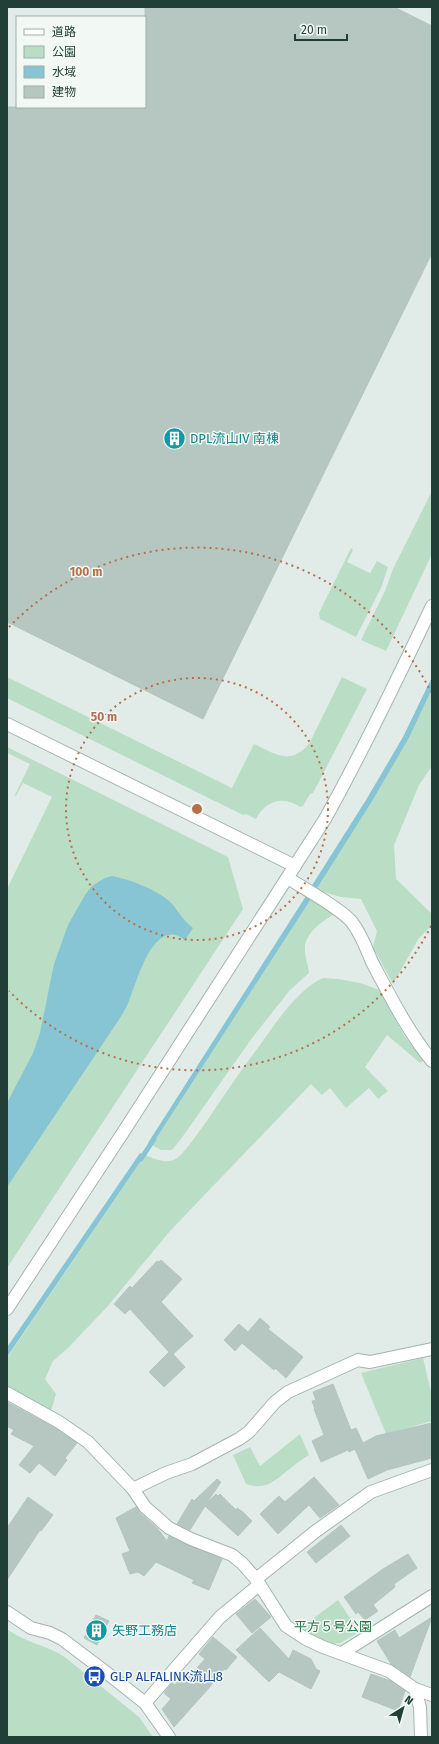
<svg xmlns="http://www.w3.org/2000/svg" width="439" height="1744" font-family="'Fira Sans','Noto Sans JP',sans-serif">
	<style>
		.green { fill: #b9dec5 }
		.water { fill: #87c5d4 }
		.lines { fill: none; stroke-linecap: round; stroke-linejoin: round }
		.stream { stroke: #87c5d4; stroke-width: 5 }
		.building { fill: #b6c7c1; stroke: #b3c6bf }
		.minor-casing { stroke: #a4b4af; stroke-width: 14 }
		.minor { stroke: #fff; stroke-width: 12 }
		.ring { fill: none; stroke: #b86e4b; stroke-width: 2; stroke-dasharray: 2 4 }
		.labels { text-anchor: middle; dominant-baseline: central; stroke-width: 3; stroke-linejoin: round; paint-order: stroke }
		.culture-label { font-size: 13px; fill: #0d838f; stroke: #f2f9f5; text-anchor: start }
		.park-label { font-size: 13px; fill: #29764a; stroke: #f2f9f5 }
		.transit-label { font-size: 13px; fill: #164399; stroke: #f2f9f5; text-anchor: start }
		.centre { fill: #b86e4b; stroke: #f2f9f5; stroke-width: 2 }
		.ring-label { font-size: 12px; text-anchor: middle; font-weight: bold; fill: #b86e4b; stroke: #f2f9f5; stroke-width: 3; stroke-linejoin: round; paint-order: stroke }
	</style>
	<rect width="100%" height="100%" fill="#e1ece8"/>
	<g class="green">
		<polygon points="432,491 432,554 386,651 361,640 385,591 393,569"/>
		<polygon points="351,548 353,550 347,562 370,573 377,561 388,567 381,588 356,637 320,619 319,613"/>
		<path d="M 7,677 L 232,788 L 254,744 C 276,754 290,766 309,744 L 342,677 L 367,689 L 313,793 L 310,794 L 303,806 L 300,807 C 283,795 265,801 256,819 L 246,814 L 243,815 L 7,698 Z"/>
		<polygon points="432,689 432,766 419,785 394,845 396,879 432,914 432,925 419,938 393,984 373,947 377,931 361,899 341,897 316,890 371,803 409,738"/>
		<polygon points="7,747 228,857 243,909 7,1268 7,889 52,797 23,783 16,796 15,795 30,764 7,753"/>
		<path d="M 311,899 L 334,914 C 322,922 304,933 305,950 C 305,957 308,965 309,973 L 290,990 L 252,1038 L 181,1139 L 172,1150 L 161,1150 L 152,1145 Z"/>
		<path d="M 323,978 L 338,979 L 360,983 L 379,990 L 405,1037 L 424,1060 L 420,1063 L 387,1035 L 365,1067 L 388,1091 L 378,1099 L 369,1088 L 346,1108 L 330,1088 L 322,1095 L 311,1084 L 170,1231 L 107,1307 L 68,1348 L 53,1361 L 45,1379 L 56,1394 L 51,1411 L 7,1386 L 7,1358 L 145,1155 C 155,1159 167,1165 177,1158 C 186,1152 199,1131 206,1122 C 223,1097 239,1073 257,1049 C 274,1026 296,990 323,978 Z"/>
		<polygon points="423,1358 432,1396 432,1421 386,1434 361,1373"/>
		<path d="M 300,1434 L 309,1455 C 303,1459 296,1463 291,1468 C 275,1480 267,1491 246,1484 L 233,1455 L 250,1447 L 260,1466 Z"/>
		<polygon points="338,1600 359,1632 340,1643 332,1644 299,1629"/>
		<path d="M 7,1629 C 25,1643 48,1645 66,1658 L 139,1717 L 153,1737 L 7,1737 Z"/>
	</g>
	<g class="water">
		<polygon points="432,677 432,689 409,738 371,803 316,890 311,887 366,800 403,737"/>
		<path d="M 112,876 C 129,879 155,889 169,901 C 178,909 181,919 193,928 L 185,940 C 154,916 138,979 130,998 C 128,1005 124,1011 120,1018 L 7,1187 L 7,1103 L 33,1053 L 40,1033 L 54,964 L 68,925 L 85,895 L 92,886 L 105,878 Z"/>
		<polygon points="306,896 311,899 152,1145 148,1143"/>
		<polygon points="140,1153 145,1155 7,1357 7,1347 10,1343"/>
	</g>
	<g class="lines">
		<polyline class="stream" points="141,1159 154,1139"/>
	</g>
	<g class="building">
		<polygon points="145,7 394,7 432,26 432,253 203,719 7,622 7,107 145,107"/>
		<polygon points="161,1260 182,1279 161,1302 193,1336 173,1354 185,1367 164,1387 149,1372 169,1352 130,1309 125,1314 114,1304 130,1286 132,1288 157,1261 159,1262"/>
		<polygon points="260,1318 270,1327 268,1329 303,1357 286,1378 275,1368 274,1370 242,1343 235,1351 224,1340 239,1324 248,1332"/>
		<polygon points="333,1384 351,1430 356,1428 363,1443 376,1436 432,1423 432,1458 387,1470 368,1479 355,1449 349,1452 348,1450 321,1462 312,1441 324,1435 314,1409 315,1409 312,1401 316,1400 313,1392"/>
		<polygon points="7,1402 55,1428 77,1443 65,1458 67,1460 55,1476 39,1463 30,1473 19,1465 34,1446 11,1434 14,1430 7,1426"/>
		<polygon points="314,1477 339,1505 320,1518 309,1505 278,1534 260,1514 279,1496 285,1502"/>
		<polygon points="217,1479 221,1482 206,1504 216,1494 218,1496 220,1494 236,1510 237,1508 243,1512 252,1521 238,1536 205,1506 190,1530 177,1524 192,1499 194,1501"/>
		<polygon points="28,1497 53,1515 41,1531 40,1530 7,1580 7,1528"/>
		<polygon points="136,1507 140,1513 157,1528 167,1541 169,1536 222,1559 209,1590 192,1583 194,1580 156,1562 144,1576 138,1572 130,1574 122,1554 130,1551 116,1518"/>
		<polygon points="341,1525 350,1536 316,1563 307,1552"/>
		<polygon points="408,1554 417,1568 394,1584 395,1587 373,1605 378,1611 365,1620 358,1612 356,1614 344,1597 383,1569"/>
		<polygon points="255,1599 271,1617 252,1633 236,1614"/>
		<polygon points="96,1615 109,1621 97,1645 84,1638"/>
		<polygon points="432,1617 410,1677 391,1664 377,1641 395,1630 399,1638"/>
		<polygon points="260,1628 289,1659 293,1650 311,1659 316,1669 320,1671 311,1689 279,1672 269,1682 236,1650"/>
		<polygon points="213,1637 237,1657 226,1670 224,1669 208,1689 174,1727 162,1709 171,1699 164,1693 172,1683 175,1685 179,1680 184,1683 205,1659 199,1654"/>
		<polygon points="371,1674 391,1681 405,1691 398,1711 362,1697"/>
	</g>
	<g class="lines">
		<defs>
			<g id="minor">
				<polyline points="7,724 295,866"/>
				<path d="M 288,878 C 306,890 337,906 351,921 C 361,933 366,948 372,962 C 390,996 407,1030 432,1061"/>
				<path d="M 7,1309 L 124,1131 L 325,819 C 364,749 398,678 432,606"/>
				<polyline points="432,1349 370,1362 358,1360 288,1392 275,1402 249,1432 239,1439 192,1464 166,1473 133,1489 145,1507 169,1528 191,1539 232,1555 242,1563 256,1579 286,1626 306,1639 323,1647 389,1671 415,1689 432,1695"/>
				<polyline points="7,1393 59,1422 88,1442 133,1489"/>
				<polyline points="256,1579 316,1531 371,1492 432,1470"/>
				<polyline points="7,1612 31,1628 50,1633 62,1639 107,1673 145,1703 169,1737"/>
				<polyline points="342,1653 432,1596"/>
				<polyline points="415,1689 420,1707 421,1737"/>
				<polyline points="145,1703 220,1617 259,1585"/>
			</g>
		</defs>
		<use href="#minor" class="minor-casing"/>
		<use href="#minor" class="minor"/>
	</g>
	<g class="ring">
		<circle cx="197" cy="809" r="131"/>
		<path d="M431 926A262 262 0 0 1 9 991M9 627A262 262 0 0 1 431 692"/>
	</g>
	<defs>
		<symbol id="building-disc" viewBox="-11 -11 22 22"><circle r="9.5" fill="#0f9aa8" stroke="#f2f9f5"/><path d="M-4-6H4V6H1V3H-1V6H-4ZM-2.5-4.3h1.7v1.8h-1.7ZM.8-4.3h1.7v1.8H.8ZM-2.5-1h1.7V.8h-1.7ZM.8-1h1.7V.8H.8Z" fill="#fff"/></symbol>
		<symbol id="bus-disc" viewBox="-11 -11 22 22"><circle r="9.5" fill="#1a4fb4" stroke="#f2f9f5"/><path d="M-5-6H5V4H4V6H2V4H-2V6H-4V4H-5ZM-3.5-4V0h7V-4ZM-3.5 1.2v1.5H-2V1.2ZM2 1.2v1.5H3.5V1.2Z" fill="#fff"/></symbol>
	</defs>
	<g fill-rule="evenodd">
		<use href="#building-disc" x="162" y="426" width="25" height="25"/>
		<use href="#building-disc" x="84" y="1618" width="25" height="25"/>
		<use href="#bus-disc" x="82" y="1664" width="25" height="25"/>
	</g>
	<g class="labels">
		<g class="culture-label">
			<text x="190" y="438">DPL流山IV 南棟</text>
			<text x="112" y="1630">矢野工務店</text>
		</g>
		<g class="park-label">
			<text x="333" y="1626">平方５号公園</text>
		</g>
		<g class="transit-label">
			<text x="110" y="1676">GLP ALFALINK流山8</text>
		</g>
	</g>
	<circle cx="197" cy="809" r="6" class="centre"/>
	<g class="ring-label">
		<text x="86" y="576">100 m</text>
		<text x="104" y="721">50 m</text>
	</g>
	<rect width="439" height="1744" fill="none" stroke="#213e37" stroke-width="16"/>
	<rect x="16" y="16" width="130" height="92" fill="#f2f9f5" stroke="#9eaea9"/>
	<rect x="24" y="29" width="20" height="6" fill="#ffffff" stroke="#9eaea9"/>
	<text x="52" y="36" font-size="12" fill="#213e37">道路</text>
	<rect x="24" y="46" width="20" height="12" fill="#b9dec5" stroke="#9eaea9"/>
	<text x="52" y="56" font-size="12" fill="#213e37">公園</text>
	<rect x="24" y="66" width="20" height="12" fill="#87c5d4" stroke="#9eaea9"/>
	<text x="52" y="76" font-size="12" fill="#213e37">水域</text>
	<rect x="24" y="86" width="20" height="12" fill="#b6c7c1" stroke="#9eaea9"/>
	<text x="52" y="96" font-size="12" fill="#213e37">建物</text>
	<g transform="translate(403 1708) rotate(37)" stroke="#f2f9f5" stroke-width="3" paint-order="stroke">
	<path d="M0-3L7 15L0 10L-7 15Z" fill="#213e37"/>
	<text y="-6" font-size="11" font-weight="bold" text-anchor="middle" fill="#213e37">N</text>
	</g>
	<path d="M295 34v6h52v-6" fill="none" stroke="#213e37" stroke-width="2"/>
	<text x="301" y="34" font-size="12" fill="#213e37" stroke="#f2f9f5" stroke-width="3" paint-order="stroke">20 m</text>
</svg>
